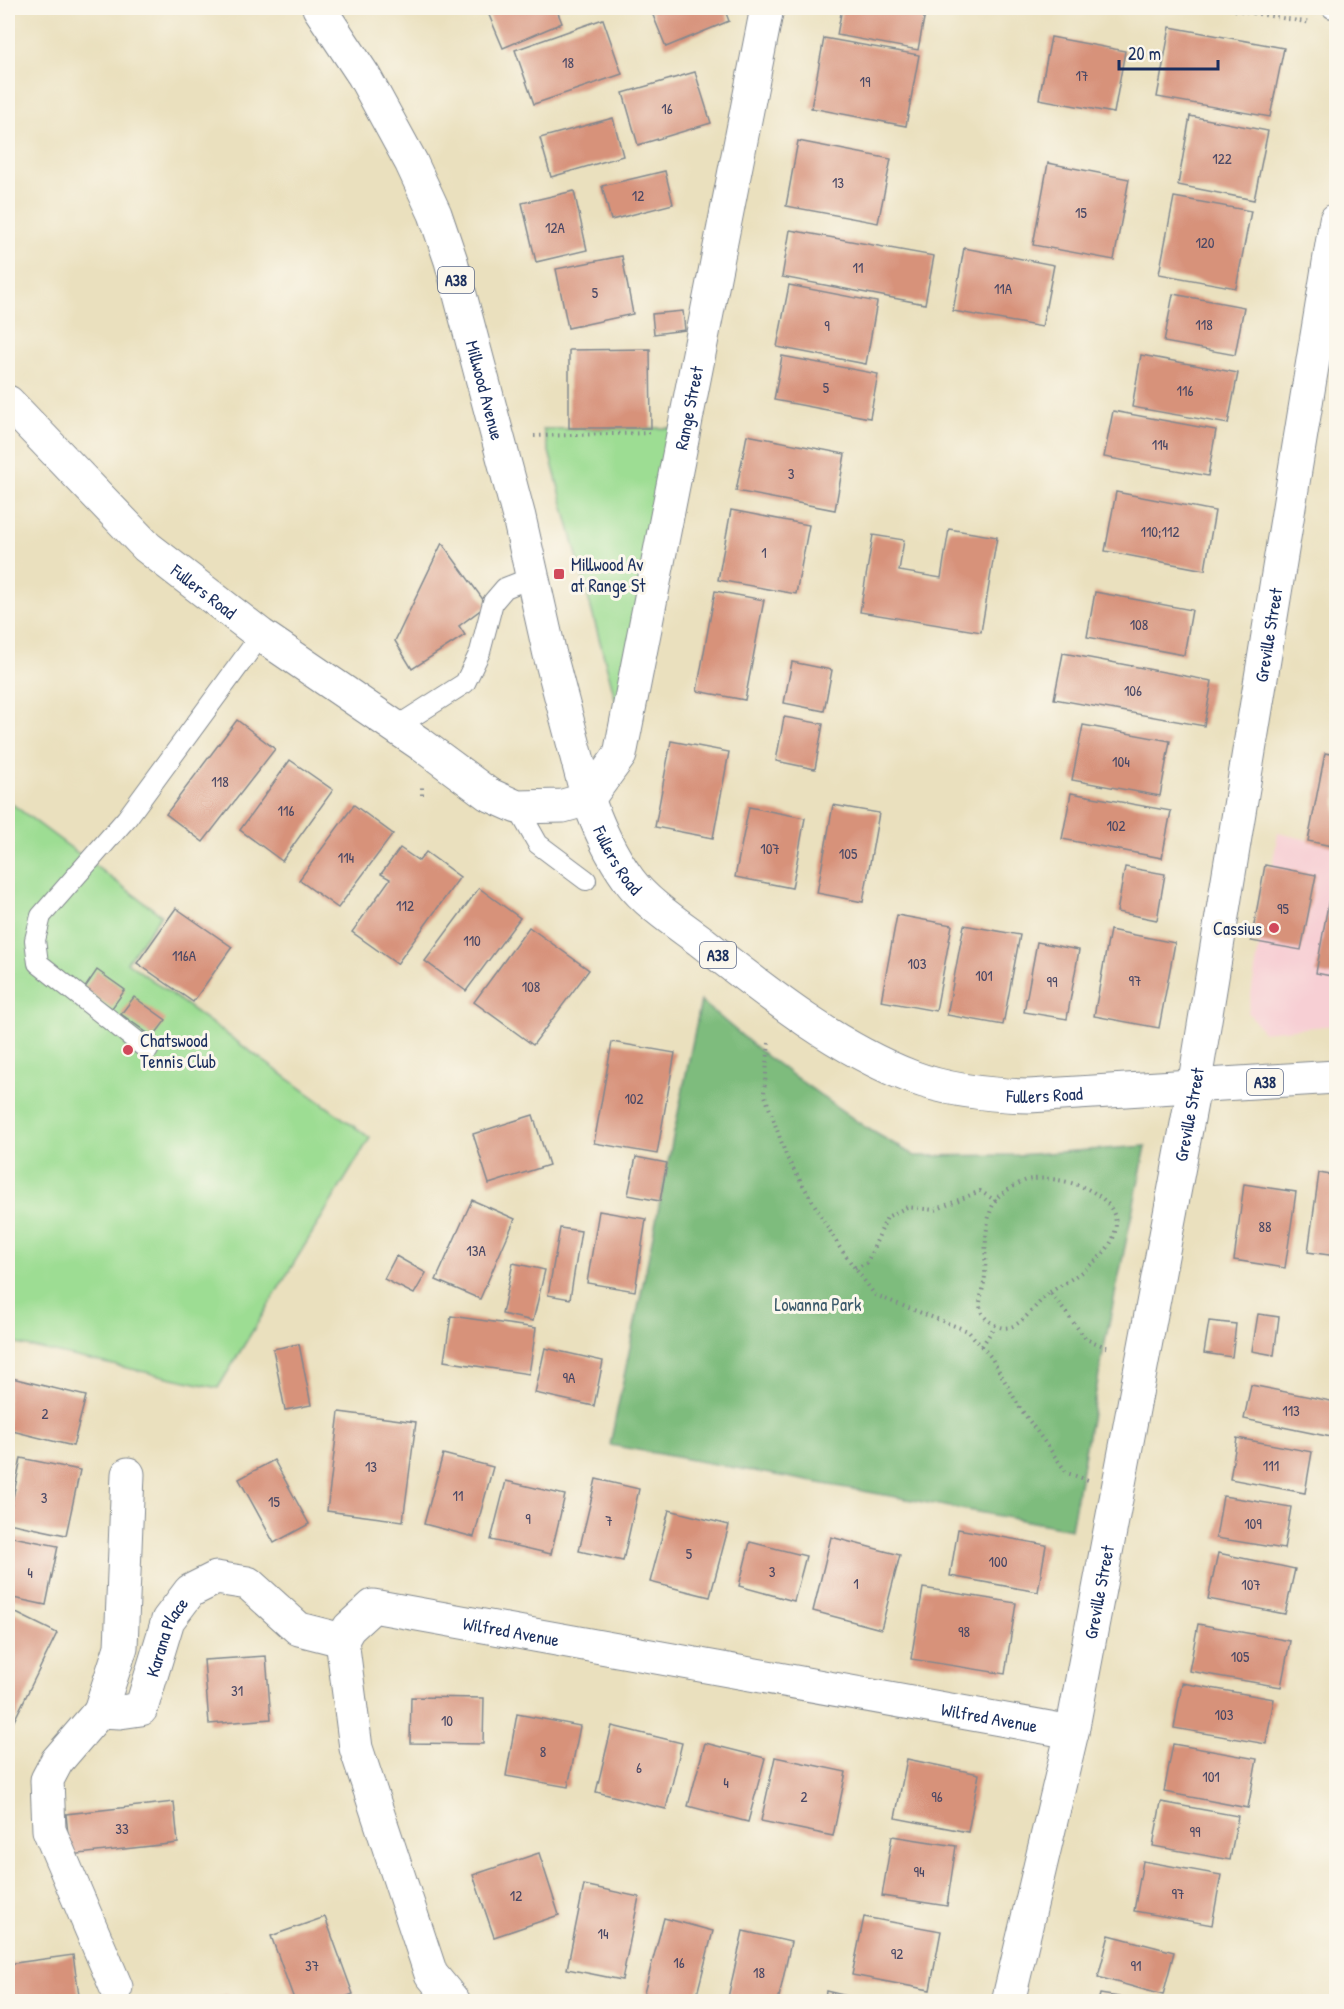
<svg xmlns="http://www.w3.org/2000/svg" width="1344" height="2009" font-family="'Patrick Hand',sans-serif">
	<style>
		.built { fill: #f7cfd4 }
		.green { fill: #9ddd93; stroke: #5c8678; stroke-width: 1.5 }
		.forest { fill: #7ebc7d; stroke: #4c766e; stroke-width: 1.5 }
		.building { fill: #d7927a }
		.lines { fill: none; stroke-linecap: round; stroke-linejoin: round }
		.lane-casing { stroke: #82888e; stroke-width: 22 }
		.street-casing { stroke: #82888e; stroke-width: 35 }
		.primary-casing { stroke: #82888e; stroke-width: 35 }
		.path { stroke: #82888e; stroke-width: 4; stroke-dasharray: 1.5 4.5; stroke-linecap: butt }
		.lane { stroke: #fff; stroke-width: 20 }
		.street { stroke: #fff; stroke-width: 33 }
		.primary { stroke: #fff; stroke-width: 33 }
		.poi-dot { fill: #d1495b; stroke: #fbf7ec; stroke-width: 2 }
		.labels { text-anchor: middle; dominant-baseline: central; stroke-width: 6; stroke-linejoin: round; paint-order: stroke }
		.number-label { font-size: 15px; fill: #4a4865 }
		.shield { fill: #fbf7ec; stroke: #5e6b89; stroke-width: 1.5 }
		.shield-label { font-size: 16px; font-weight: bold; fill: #1b2f5e }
		.street-label { font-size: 18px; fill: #1b2f5e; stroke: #fbf7ec }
		.poi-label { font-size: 18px; fill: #1b2f5e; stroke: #fbf7ec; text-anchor: start }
		.park-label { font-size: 18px; fill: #3c5a6b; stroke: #fbf7ec }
	</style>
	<rect width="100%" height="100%" fill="#fbf7ec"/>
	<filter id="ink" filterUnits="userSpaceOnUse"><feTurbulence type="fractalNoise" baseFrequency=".0167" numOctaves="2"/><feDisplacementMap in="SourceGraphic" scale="12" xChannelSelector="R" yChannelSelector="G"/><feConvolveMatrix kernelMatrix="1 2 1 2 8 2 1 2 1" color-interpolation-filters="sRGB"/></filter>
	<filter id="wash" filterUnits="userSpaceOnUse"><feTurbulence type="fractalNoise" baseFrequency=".008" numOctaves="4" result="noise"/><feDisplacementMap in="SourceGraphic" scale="24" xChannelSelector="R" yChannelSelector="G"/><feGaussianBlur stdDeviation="1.35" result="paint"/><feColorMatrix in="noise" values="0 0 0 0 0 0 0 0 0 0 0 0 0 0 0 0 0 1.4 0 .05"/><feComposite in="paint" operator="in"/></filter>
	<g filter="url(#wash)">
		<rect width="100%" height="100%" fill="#eae0be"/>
		<polygon class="built" points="1278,833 1336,846 1336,1025 1263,1032 1248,1012"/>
		<g class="green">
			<polygon points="671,428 618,709 543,429"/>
			<polygon points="8,801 161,915 127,962 370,1138 218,1388 8,1342"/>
		</g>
		<polygon class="forest" points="701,1001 766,1056 865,1127 915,1156 1017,1155 1146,1146 1104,1347 1071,1529 610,1445"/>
		<g id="blocks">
			<g class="building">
				<polygon points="486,8 556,8 562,23 503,48"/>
				<polygon points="650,8 724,8 729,21 666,47"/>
				<polygon points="842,8 926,8 918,50 837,35"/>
				<polygon points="603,19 622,74 534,104 515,50"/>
				<polygon points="1170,27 1284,48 1270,117 1157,97"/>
				<polygon points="1051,37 1125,51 1114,113 1039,99"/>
				<polygon points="824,38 919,55 906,126 811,108"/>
				<polygon points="695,72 711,123 638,145 623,93"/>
				<polygon points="1190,116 1268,131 1254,200 1178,185"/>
				<polygon points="613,118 623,156 551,177 540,138"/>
				<polygon points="798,141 891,159 878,223 786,206"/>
				<polygon points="1048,163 1129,179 1114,260 1033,245"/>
				<polygon points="665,171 673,204 611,220 602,186"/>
				<polygon points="574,191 587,250 536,262 522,203"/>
				<polygon points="1174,197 1251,211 1236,288 1159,274"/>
				<polygon points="790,230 934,256 925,304 782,277"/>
				<polygon points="964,248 1054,265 1042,327 953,311"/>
				<polygon points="622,256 633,314 568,328 556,269"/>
				<polygon points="789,285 877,302 866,364 777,347"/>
				<polygon points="1173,294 1244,307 1235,355 1164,342"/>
				<polygon points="683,311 685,330 654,334 652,314"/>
				<polygon points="650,349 651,428 569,428 569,350"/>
				<polygon points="1141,355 1238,373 1228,424 1132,407"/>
				<polygon points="782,356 878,374 870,418 774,400"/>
				<polygon points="1113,411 1216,430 1208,476 1104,457"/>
				<polygon points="747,435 845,454 835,510 736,491"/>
				<polygon points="1116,492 1215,511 1205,570 1105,551"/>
				<polygon points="731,510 809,525 796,594 718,580"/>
				<polygon points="949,529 997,537 981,632 860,612 873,535 904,540 899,571 941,578"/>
				<polygon points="442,543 487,605 459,626 465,635 412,669 395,641"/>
				<polygon points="715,591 764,600 745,700 697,691"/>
				<polygon points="1095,592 1192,610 1184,655 1087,637"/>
				<polygon points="1063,653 1212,681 1204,726 1054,699"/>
				<polygon points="792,662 832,670 824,711 784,703"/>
				<polygon points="784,717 823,724 815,769 776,761"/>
				<polygon points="237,720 275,749 203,842 166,814"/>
				<polygon points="1083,725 1170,741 1160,796 1072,780"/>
				<polygon points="671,741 729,752 713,838 655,827"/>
				<polygon points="1325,753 1336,755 1336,847 1308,841"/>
				<polygon points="290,760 333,790 282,861 240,830"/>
				<polygon points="1071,793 1171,811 1162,858 1062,839"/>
				<polygon points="354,805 393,834 338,908 299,880"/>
				<polygon points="833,805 879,813 863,902 817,893"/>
				<polygon points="749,807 805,818 792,888 735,877"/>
				<polygon points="400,848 419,861 426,852 460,877 397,964 352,932 390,879 381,874"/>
				<polygon points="1265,865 1316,875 1301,950 1251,941"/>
				<polygon points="1125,867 1165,874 1157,920 1117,912"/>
				<polygon points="479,888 520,918 466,991 425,961"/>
				<polygon points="1329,899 1336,901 1336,977 1316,973"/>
				<polygon points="176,908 232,947 193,1002 137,963"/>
				<polygon points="897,915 952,925 936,1011 881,1001"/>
				<polygon points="964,925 1020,935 1003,1025 947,1015"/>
				<polygon points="529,927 589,970 533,1045 474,1002"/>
				<polygon points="1110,930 1175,943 1159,1028 1094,1016"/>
				<polygon points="1037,942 1079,950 1067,1019 1024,1012"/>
				<polygon points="97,970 125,990 112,1008 84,989"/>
				<polygon points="134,997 166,1020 153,1037 121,1014"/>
				<polygon points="612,1042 675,1053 657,1154 594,1143"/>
				<polygon points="533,1115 549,1165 489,1184 473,1134"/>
				<polygon points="636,1157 667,1163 660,1201 628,1195"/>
				<polygon points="1319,1173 1336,1176 1336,1256 1308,1252"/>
				<polygon points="1244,1184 1296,1192 1285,1268 1234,1260"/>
				<polygon points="472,1200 515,1219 480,1299 436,1280"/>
				<polygon points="599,1211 646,1219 635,1291 587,1283"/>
				<polygon points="560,1228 581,1231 570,1299 548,1295"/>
				<polygon points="396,1256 426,1273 414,1294 384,1279"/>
				<polygon points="513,1263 545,1270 533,1321 502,1314"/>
				<polygon points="1258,1314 1279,1317 1274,1355 1252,1351"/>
				<polygon points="451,1316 536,1328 529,1374 444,1361"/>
				<polygon points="1209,1321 1236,1324 1232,1357 1204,1353"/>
				<polygon points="299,1344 311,1405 285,1410 273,1349"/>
				<polygon points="545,1348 603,1361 594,1406 535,1393"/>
				<polygon points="8,1377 86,1396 73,1446 8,1430"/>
				<polygon points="1251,1385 1336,1402 1336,1438 1244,1419"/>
				<polygon points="339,1412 416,1422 403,1521 327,1511"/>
				<polygon points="1237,1438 1312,1452 1305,1493 1230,1479"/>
				<polygon points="443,1454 493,1467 474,1537 424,1524"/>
				<polygon points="21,1458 80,1470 66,1535 8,1523"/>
				<polygon points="274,1460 309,1524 274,1543 239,1479"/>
				<polygon points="596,1479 639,1489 623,1561 579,1551"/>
				<polygon points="506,1481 565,1495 551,1554 491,1540"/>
				<polygon points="1223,1496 1291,1507 1284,1549 1216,1538"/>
				<polygon points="669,1510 729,1525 710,1597 650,1582"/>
				<polygon points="958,1529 1046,1545 1038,1592 950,1576"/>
				<polygon points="8,1536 58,1546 46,1605 8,1597"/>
				<polygon points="831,1537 900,1555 881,1629 813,1611"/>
				<polygon points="750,1542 806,1556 794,1601 739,1586"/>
				<polygon points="1218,1553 1295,1569 1285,1614 1208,1599"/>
				<polygon points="923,1588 1016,1603 1005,1674 911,1659"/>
				<polygon points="8,1609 57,1633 10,1729 8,1728"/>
				<polygon points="1198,1624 1290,1641 1281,1687 1189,1671"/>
				<polygon points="266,1656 271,1719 209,1724 204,1660"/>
				<polygon points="1182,1683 1274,1699 1266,1744 1174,1728"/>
				<polygon points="411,1697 484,1698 483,1744 410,1743"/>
				<polygon points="517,1714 580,1726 568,1787 506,1776"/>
				<polygon points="612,1726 682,1743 666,1809 596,1792"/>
				<polygon points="705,1743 765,1758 748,1822 688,1806"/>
				<polygon points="1173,1744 1257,1759 1248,1808 1164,1792"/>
				<polygon points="775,1757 846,1772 833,1836 761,1821"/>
				<polygon points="907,1759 979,1774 968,1832 895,1818"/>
				<polygon points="174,1802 178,1843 70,1855 66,1814"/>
				<polygon points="1161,1802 1238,1816 1230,1860 1153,1846"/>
				<polygon points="892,1836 956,1846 947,1906 882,1896"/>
				<polygon points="539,1853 559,1915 494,1937 473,1875"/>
				<polygon points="1143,1861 1221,1875 1212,1925 1134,1911"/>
				<polygon points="584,1885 639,1897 622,1980 567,1969"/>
				<polygon points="325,1917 353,1994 333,2002 295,2002 271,1936"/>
				<polygon points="864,1917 941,1931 930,1990 852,1975"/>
				<polygon points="664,1918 713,1931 695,2002 677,2002 644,1993"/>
				<polygon points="743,1931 791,1942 778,2002 727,2002"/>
				<polygon points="1109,1935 1174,1952 1163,1995 1098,1977"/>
				<polygon points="73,1955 80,2002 8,2002 8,1964"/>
				<polygon points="826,1991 869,2001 869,2002 824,2002"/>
				<polygon points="227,1994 231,2002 208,2002 208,2001"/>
				<polygon points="1100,1994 1137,2000 1137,2002 1098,2002"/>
			</g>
		</g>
	</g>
	<g filter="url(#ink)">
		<use href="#blocks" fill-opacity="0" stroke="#82888e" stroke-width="1.5"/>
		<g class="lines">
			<defs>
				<g id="lane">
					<polyline points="1332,8 1336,8"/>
					<polyline points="396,727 465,683 480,652 493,602 505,588 533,577"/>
					<polyline points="517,807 538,844 586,880"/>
					<polyline points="148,1050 38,963 35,940 41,916 127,818 261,635"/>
				</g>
				<g id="street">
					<path id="s1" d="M 8,402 L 147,547 L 261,635 L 422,745 L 488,794 L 517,807 L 563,806 L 588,799 L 620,755 L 767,8"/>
					<polyline points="100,1711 121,1647 128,1474"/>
					<path id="s2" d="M 116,1987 L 49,1830 L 47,1780 L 57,1761 L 100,1711 L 120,1712 L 141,1709 L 168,1620 L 190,1591 L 216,1578 L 248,1583 L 299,1629 L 342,1640"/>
					<path id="s3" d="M 454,2002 L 431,1974 L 356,1748 L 342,1640 L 349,1628 L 373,1606 L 1072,1732"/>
					<path id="s4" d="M 1008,2002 L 1072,1732 L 1194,1087 L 1336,220"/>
				</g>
				<g id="primary">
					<path id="s5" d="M 319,8 L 364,76 L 411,162 L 435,214 L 451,261 L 519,517 L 550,655 L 588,799 C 599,828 610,854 629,880 C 647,904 678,924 702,942 C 766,992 836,1048 912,1077 C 949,1091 990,1095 1029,1096 L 1336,1077"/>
				</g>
			</defs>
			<use href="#lane" class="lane-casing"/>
			<use href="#street" class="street-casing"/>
			<use href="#primary" class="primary-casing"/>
			<g class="path">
				<polyline points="1223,8 1311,23"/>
				<polyline points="534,436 651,433"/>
				<polyline points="422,795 422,785"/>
				<polyline points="769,1043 764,1093 787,1158 840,1248 875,1295 968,1331 991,1357 1020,1408 1067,1473 1088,1480"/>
				<polyline points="855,1268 867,1263 887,1217 907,1207 935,1210 980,1191 996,1201"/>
				<path d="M 1050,1292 C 1070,1280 1110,1257 1115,1232 C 1124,1192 1058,1173 1027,1180 C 1020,1182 1005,1191 999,1196 C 983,1212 986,1254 985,1275 C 984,1294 971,1310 992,1323 C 998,1328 1006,1329 1013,1326 C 1026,1320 1038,1302 1050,1292 L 1086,1339 L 1111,1349"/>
				<polyline points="982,1346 995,1326"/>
			</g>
			<use href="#lane" class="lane"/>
			<use href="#street" class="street"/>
			<use href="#primary" class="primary"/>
		</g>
	</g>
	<g class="poi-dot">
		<rect x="553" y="568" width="12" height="12" rx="3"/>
		<circle cx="1274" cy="928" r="6"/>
		<circle cx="128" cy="1050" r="6"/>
	</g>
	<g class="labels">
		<g class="number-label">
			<text x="568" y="62">18</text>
			<text x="1082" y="75">17</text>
			<text x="865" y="81">19</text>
			<text x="667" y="108">16</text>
			<text x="1222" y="158">122</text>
			<text x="838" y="182">13</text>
			<text x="638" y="195">12</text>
			<text x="1081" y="212">15</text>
			<text x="555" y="227">12A</text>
			<text x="1205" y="242">120</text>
			<text x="858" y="267">11</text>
			<text x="1003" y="288">11A</text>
			<text x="595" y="292">5</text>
			<text x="1204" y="324">118</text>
			<text x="827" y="325">9</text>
			<text x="826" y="387">5</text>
			<text x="1185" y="390">116</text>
			<text x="1160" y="444">114</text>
			<text x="791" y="473">3</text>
			<text x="1160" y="531">110;112</text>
			<text x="764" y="552">1</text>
			<text x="1139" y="624">108</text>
			<text x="1133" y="690">106</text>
			<text x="1121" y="761">104</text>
			<text x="220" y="781">118</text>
			<text x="286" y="810">116</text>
			<text x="1116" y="825">102</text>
			<text x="770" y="848">107</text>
			<text x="848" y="853">105</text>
			<text x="346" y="857">114</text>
			<text x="405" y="905">112</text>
			<text x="1283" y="908">95</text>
			<text x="472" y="940">110</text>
			<text x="184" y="955">116A</text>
			<text x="917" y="963">103</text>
			<text x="984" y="975">101</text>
			<text x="1135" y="980">97</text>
			<text x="1052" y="981">99</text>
			<text x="531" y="986">108</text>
			<text x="634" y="1098">102</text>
			<text x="1265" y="1226">88</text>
			<text x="476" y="1250">13A</text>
			<text x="569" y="1377">9A</text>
			<text x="1291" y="1410">113</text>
			<text x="45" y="1413">2</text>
			<text x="1271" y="1465">111</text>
			<text x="371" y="1466">13</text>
			<text x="458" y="1495">11</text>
			<text x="44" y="1497">3</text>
			<text x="274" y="1501">15</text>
			<text x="528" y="1518">9</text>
			<text x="609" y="1520">7</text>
			<text x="1253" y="1523">109</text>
			<text x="689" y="1553">5</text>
			<text x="998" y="1561">100</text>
			<text x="772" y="1571">3</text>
			<text x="30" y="1572">4</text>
			<text x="856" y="1583">1</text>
			<text x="1251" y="1584">107</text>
			<text x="964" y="1631">98</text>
			<text x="1240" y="1656">105</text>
			<text x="237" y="1690">31</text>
			<text x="1224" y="1714">103</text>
			<text x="447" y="1720">10</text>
			<text x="543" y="1751">8</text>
			<text x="639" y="1767">6</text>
			<text x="1211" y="1776">101</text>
			<text x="726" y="1782">4</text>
			<text x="804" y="1796">2</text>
			<text x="937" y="1796">96</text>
			<text x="122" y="1828">33</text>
			<text x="1195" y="1831">99</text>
			<text x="919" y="1871">94</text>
			<text x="1178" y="1893">97</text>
			<text x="516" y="1895">12</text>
			<text x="603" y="1933">14</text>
			<text x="897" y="1953">92</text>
			<text x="679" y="1962">16</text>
			<text x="312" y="1965">37</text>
			<text x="1136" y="1965">91</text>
			<text x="759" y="1972">18</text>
		</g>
		<g class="shield">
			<rect x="438" y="267" width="36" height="26" rx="4.5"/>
			<rect x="700" y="942" width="36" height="26" rx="4.5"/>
			<rect x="1247" y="1069" width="36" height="26" rx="4.5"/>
		</g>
		<g class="shield-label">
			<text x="456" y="280">A38</text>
			<text x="718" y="955">A38</text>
			<text x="1265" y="1082">A38</text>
		</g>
		<g class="street-label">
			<text stroke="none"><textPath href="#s5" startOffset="420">Millwood Avenue</textPath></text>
			<text stroke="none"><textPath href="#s1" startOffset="1134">Range Street</textPath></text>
			<text stroke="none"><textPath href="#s1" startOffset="273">Fullers Road</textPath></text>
			<text stroke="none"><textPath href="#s4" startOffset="1392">Greville Street</textPath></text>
			<text stroke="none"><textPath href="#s5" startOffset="910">Fullers Road</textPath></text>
			<text stroke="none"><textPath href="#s5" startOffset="1414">Fullers Road</textPath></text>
			<text stroke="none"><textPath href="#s4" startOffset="906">Greville Street</textPath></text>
			<text stroke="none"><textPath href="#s4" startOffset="420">Greville Street</textPath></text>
			<text stroke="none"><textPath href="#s3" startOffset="570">Wilfred Avenue</textPath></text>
			<text stroke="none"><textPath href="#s2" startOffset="426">Karana Place</textPath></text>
			<text stroke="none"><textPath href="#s3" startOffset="1056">Wilfred Avenue</textPath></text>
		</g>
		<g class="poi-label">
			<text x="571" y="564">Millwood Av<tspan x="571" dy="21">at Range St</tspan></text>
			<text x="1262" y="928" text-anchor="end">Cassius</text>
			<text x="140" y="1040">Chatswood<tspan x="140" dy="21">Tennis Club</tspan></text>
		</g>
		<g class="park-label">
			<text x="818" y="1304">Lowanna Park</text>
		</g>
	</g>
	<rect width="1344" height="2009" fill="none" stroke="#fbf7ec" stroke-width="30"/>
	<path d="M1119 60v9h99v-9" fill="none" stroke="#1b2f5e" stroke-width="3"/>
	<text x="1128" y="60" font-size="18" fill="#1b2f5e" stroke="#fbf7ec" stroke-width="4.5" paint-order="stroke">20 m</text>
</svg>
